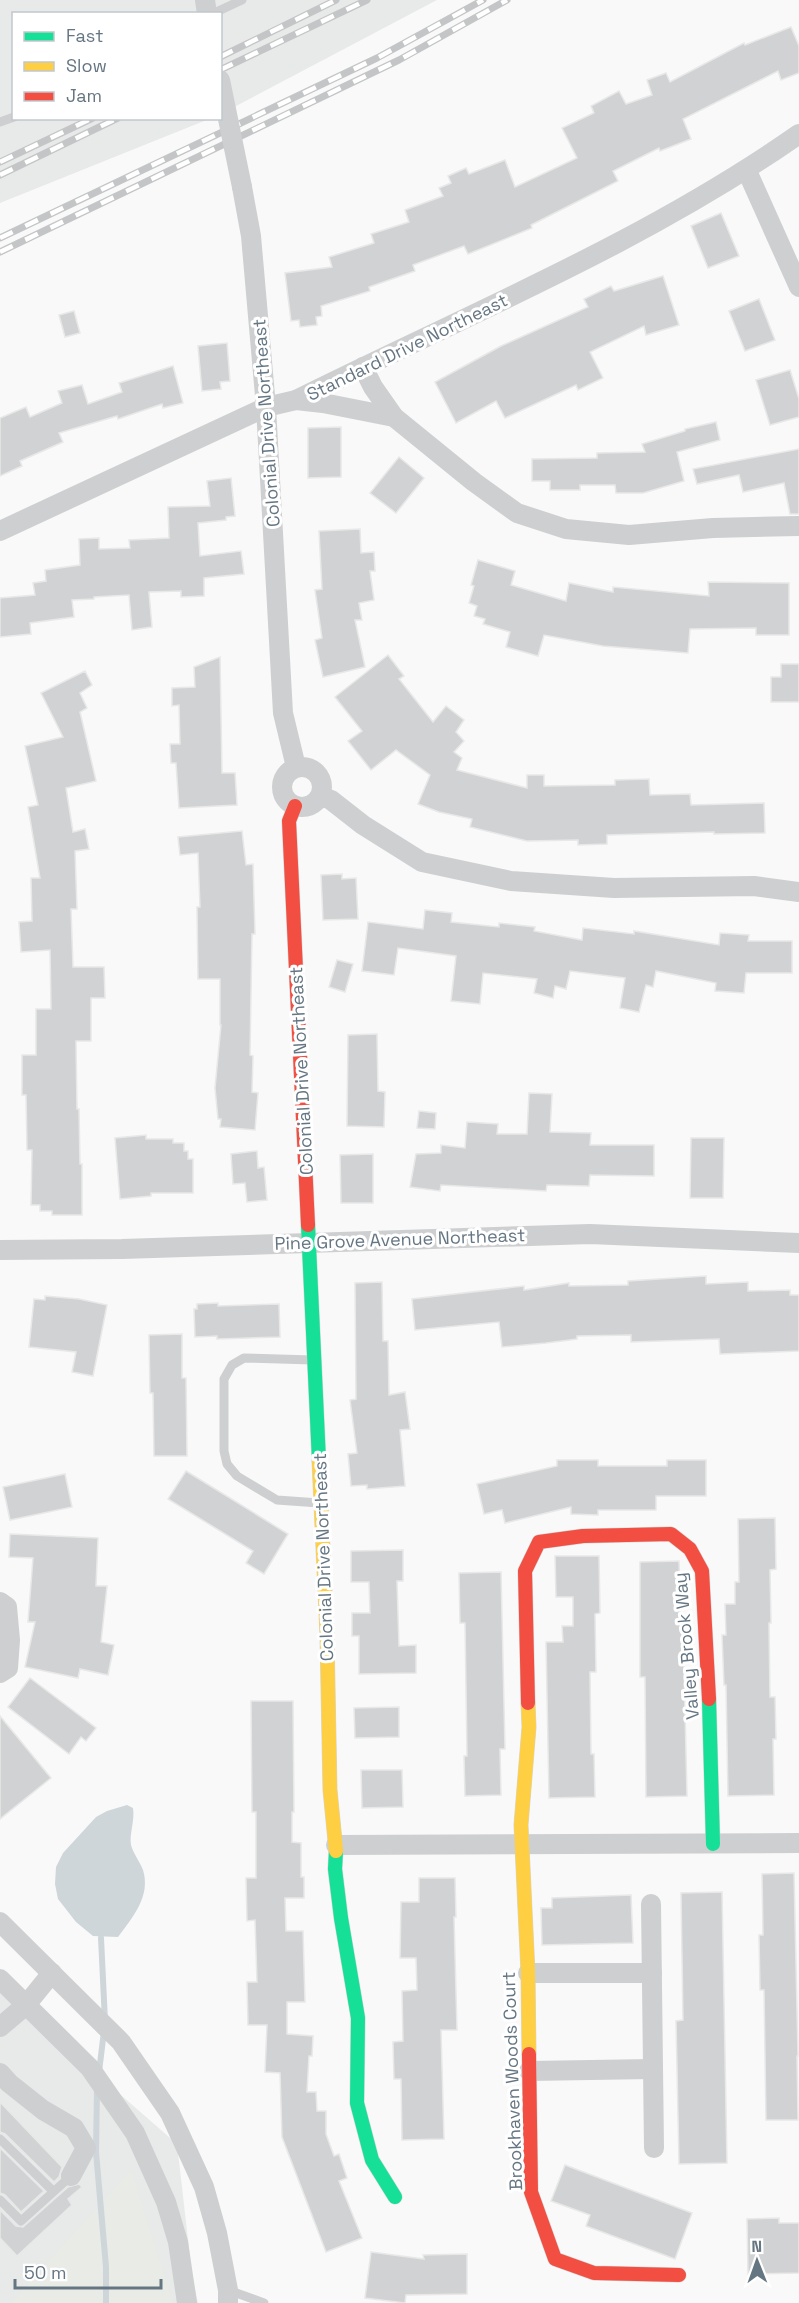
<svg xmlns="http://www.w3.org/2000/svg" width="799" height="2303" font-family="'Space Grotesk',sans-serif">
	<style>
		.built { fill: #e8e9e9 }
		.green { fill: #e8ebe6 }
		.water { fill: #ced6d9 }
		.lines { fill: none; stroke-linecap: round; stroke-linejoin: round }
		.stream { stroke: #ced6d9; stroke-width: 6 }
		.building { fill: #d0d2d3; stroke: #e8e8e8; stroke-width: 1.5 }
		.fast-casing { stroke: #d5d6d7; stroke-width: 15 }
		.slow-casing { stroke: #d5d6d7; stroke-width: 15 }
		.jam-casing { stroke: #d5d6d7; stroke-width: 15 }
		.lane { stroke: #cecfd0; stroke-width: 9 }
		.street { stroke: #cecfd0; stroke-width: 20 }
		.fast { stroke: #16e098; stroke-width: 14 }
		.slow { stroke: #ffcf43; stroke-width: 14 }
		.jam { stroke: #f24e42; stroke-width: 14 }
		.rail-casing { stroke: #c3c5c6; stroke-width: 7 }
		.rail { stroke: #fff; stroke-width: 4.5; stroke-dasharray: 14; stroke-linecap: butt }
		.street-bridge { stroke: #cecfd0; stroke-width: 20 }
		.labels { text-anchor: middle; dominant-baseline: central; stroke-width: 6; stroke-linejoin: round; paint-order: stroke }
		.street-label { font-size: 18px; fill: #657683; stroke: #fff }
	</style>
	<rect width="100%" height="100%" fill="#f9f9f9"/>
	<g class="built">
		<polygon points="0,0 437,0 221,114 220,14 14,14 14,118 209,119 0,203"/>
		<polygon points="0,1970 67,2048 177,2144 192,2274 198,2303 0,2303"/>
	</g>
	<polygon class="green" points="131,2170 173,2303 11,2303"/>
	<path class="water" d="M 127,1805 L 133,1808 C 135,1821 129,1834 131,1845 C 133,1853 140,1862 143,1870 C 151,1896 133,1917 118,1937 L 93,1936 L 76,1922 L 58,1899 L 55,1884 L 56,1867 L 63,1853 L 96,1817 L 107,1811 Z"/>
	<g class="lines">
		<g class="stream">
			<polyline points="101,1938 105,2021"/>
			<polyline points="99,2072 104,2031"/>
			<polyline points="97,2088 96,2152 106,2267 106,2303"/>
		</g>
	</g>
	<g class="building">
		<polygon points="791,27 799,46 799,73 781,80 778,71 683,119 691,139 660,151 659,148 613,171 618,181 531,225 532,228 468,254 464,246 413,265 415,271 369,287 370,291 321,306 322,316 316,317 317,325 300,327 299,320 291,321 285,273 332,267 329,257 374,243 371,234 409,222 405,210 443,196 439,188 451,183 448,176 466,168 469,174 505,160 515,187 577,158 562,128 594,113 591,106 619,91 626,104 652,95 647,80 666,73 670,82 744,43 745,45"/>
		<polygon points="721,213 739,256 708,268 691,226"/>
		<polygon points="663,276 679,325 646,335 644,326 590,352 603,378 578,390 576,385 505,418 496,401 456,423 435,382 501,346 588,307 584,299 611,286 614,291"/>
		<polygon points="759,299 775,340 745,351 729,311"/>
		<polygon points="74,311 80,333 65,337 59,315"/>
		<polygon points="227,343 230,381 220,382 221,389 202,391 198,346"/>
		<polygon points="173,366 183,403 163,408 162,404 118,419 117,416 59,433 63,442 20,461 22,466 0,476 0,418 26,407 30,417 62,403 58,391 82,385 88,404 122,392 119,383"/>
		<polygon points="790,370 799,399 799,417 770,425 756,380"/>
		<polygon points="716,422 720,440 677,452 684,481 643,493 616,493 615,485 580,485 580,490 550,490 550,481 532,481 532,459 597,458 597,453 645,452 642,444 685,431 685,429"/>
		<polygon points="341,427 341,477 308,478 308,428"/>
		<polygon points="799,449 799,514 790,514 784,483 743,492 739,475 697,484 693,469"/>
		<polygon points="399,457 424,478 396,513 370,493"/>
		<polygon points="231,478 235,516 226,517 226,520 198,523 200,556 241,551 244,574 204,578 204,596 181,597 181,591 149,592 152,627 132,630 129,595 94,597 94,599 72,600 74,617 30,623 31,634 0,637 0,598 35,595 33,583 46,581 45,570 80,565 79,539 99,538 99,549 130,548 129,540 169,538 168,507 210,506 207,481"/>
		<polygon points="360,529 361,553 374,552 375,571 370,571 374,600 359,603 362,620 355,620 365,667 323,677 315,640 322,638 315,590 322,589 319,531"/>
		<polygon points="478,560 515,571 511,585 566,601 569,583 613,592 613,587 709,596 708,582 789,583 789,635 756,635 756,628 690,629 688,653 603,646 544,635 538,656 506,647 510,632 483,624 485,619 474,616 477,606 469,603 474,586 471,585"/>
		<polygon points="388,655 404,676 399,679 433,722 446,706 464,720 456,732 464,741 454,752 462,758 457,770 527,788 527,775 544,775 544,786 615,785 615,780 649,779 650,795 690,794 691,805 764,803 765,833 714,834 714,832 607,835 607,844 578,845 578,840 527,841 470,827 472,819 439,812 418,804 430,775 396,750 371,770 348,741 362,731 335,697"/>
		<polygon points="220,657 222,773 235,773 237,805 179,808 176,763 171,763 170,744 180,744 179,705 172,706 172,688 195,687 194,667"/>
		<polygon points="781,664 799,664 799,702 771,702 771,677 781,677"/>
		<polygon points="85,671 92,685 80,693 87,708 80,712 96,781 66,788 73,832 85,829 89,849 75,851 77,909 71,909 73,967 104,967 105,998 91,998 91,1041 76,1041 77,1109 79,1109 80,1164 82,1164 82,1215 52,1215 52,1211 40,1211 40,1205 31,1205 32,1150 27,1150 26,1095 22,1095 22,1055 36,1055 36,1009 51,1009 50,950 21,952 19,922 32,921 31,878 40,878 28,807 38,805 25,746 63,737 41,693"/>
		<polygon points="242,831 246,865 253,864 255,934 252,934 250,1055 253,1056 252,1092 258,1093 255,1130 220,1127 221,1119 218,1119 215,1088 221,1025 220,1025 220,979 198,979 197,907 200,907 198,853 180,855 178,837"/>
		<polygon points="342,874 342,879 356,878 358,919 323,920 321,875"/>
		<polygon points="425,910 452,913 451,922 499,927 499,923 535,927 534,931 582,940 583,928 634,934 634,931 719,945 720,933 749,935 748,941 792,941 792,973 746,973 744,993 715,991 716,983 656,971 653,987 646,985 639,1012 620,1008 625,978 570,971 566,989 555,986 553,998 534,993 537,979 483,973 480,1004 451,1001 456,956 398,948 394,975 362,971 368,922 423,929"/>
		<polygon points="337,960 353,964 345,992 329,987"/>
		<polygon points="377,1034 378,1091 385,1092 384,1127 347,1126 348,1035"/>
		<polygon points="529,1093 552,1094 550,1132 591,1133 590,1145 654,1145 654,1176 590,1175 589,1186 547,1185 546,1191 441,1185 440,1191 410,1187 416,1154 441,1153 441,1145 465,1148 467,1122 498,1124 497,1134 527,1134"/>
		<polygon points="419,1111 436,1113 435,1129 417,1128"/>
		<polygon points="146,1135 146,1139 173,1139 173,1143 184,1143 184,1151 188,1151 188,1159 193,1159 193,1193 151,1193 151,1196 120,1199 115,1138"/>
		<polygon points="691,1138 724,1138 723,1198 690,1198"/>
		<polygon points="257,1151 258,1168 264,1167 267,1200 247,1202 245,1183 233,1184 231,1154"/>
		<polygon points="373,1154 373,1203 341,1203 340,1155"/>
		<polygon points="706,1276 706,1284 748,1282 748,1291 790,1290 790,1295 799,1295 799,1351 720,1354 719,1339 631,1342 631,1335 577,1336 577,1339 546,1343 502,1347 499,1322 415,1330 412,1299 524,1286 524,1290 569,1283 569,1286 628,1285 628,1281"/>
		<polygon points="382,1282 383,1341 388,1341 389,1395 405,1392 410,1429 400,1430 405,1486 367,1489 367,1485 351,1486 348,1454 357,1453 350,1400 356,1399 355,1283"/>
		<polygon points="45,1296 79,1299 107,1305 93,1376 72,1372 76,1352 29,1347 34,1299 45,1300"/>
		<polygon points="218,1303 218,1306 279,1304 280,1337 217,1339 217,1336 195,1337 194,1309 197,1309 197,1304"/>
		<polygon points="182,1334 182,1378 186,1378 187,1456 154,1456 153,1393 150,1393 149,1335"/>
		<polygon points="557,1460 598,1460 598,1466 667,1466 667,1460 706,1460 706,1496 656,1496 656,1510 598,1510 598,1515 571,1514 571,1507 505,1523 502,1510 484,1514 477,1484 557,1466"/>
		<polygon points="186,1471 288,1534 264,1574 246,1563 253,1551 168,1499"/>
		<polygon points="65,1474 72,1507 10,1520 3,1487"/>
		<polygon points="775,1518 776,1569 770,1570 771,1623 769,1623 770,1697 775,1697 776,1739 773,1739 774,1795 728,1796 726,1685 724,1685 722,1635 726,1635 725,1604 735,1604 735,1582 739,1582 738,1519"/>
		<polygon points="10,1534 98,1538 96,1586 107,1586 101,1642 114,1645 108,1675 80,1669 78,1678 25,1667 35,1622 28,1622 33,1558 9,1557"/>
		<polygon points="403,1550 403,1581 397,1581 399,1646 416,1645 416,1673 359,1674 359,1636 352,1636 352,1613 370,1613 369,1582 351,1582 351,1551"/>
		<polygon points="555,1556 599,1556 600,1613 595,1614 596,1672 590,1672 591,1754 594,1754 595,1797 549,1798 546,1642 563,1642 562,1626 573,1626 573,1597 556,1597"/>
		<polygon points="679,1561 681,1624 683,1624 687,1796 646,1797 645,1677 640,1677 640,1562"/>
		<polygon points="501,1572 505,1749 500,1749 501,1795 465,1796 464,1756 467,1756 465,1623 460,1623 459,1573"/>
		<polygon points="30,1678 96,1728 86,1741 81,1737 69,1754 8,1707"/>
		<polygon points="251,1701 293,1701 294,1812 292,1812 292,1842 301,1843 301,1877 304,1877 304,1898 285,1898 286,1931 303,1931 305,2002 287,2002 287,2034 313,2036 312,2056 309,2056 307,2092 316,2092 317,2111 326,2111 326,2134 334,2156 339,2154 347,2178 339,2181 362,2238 326,2252 282,2137 280,2073 265,2072 267,2025 248,2025 247,1982 257,1982 255,1920 247,1921 246,1878 256,1878 256,1812 252,1812"/>
		<polygon points="399,1707 399,1737 355,1738 354,1708"/>
		<polygon points="0,1716 51,1778 0,1819"/>
		<polygon points="361,1770 402,1770 403,1807 362,1808"/>
		<polygon points="794,1873 798,2056 797,2056 798,2120 766,2120 764,1990 760,1990 759,1935 763,1935 762,1874"/>
		<polygon points="419,1878 455,1878 456,1917 454,1917 457,2030 441,2030 444,2139 402,2140 401,2079 394,2079 393,2042 403,2041 402,1991 417,1990 416,1958 400,1958 401,1902 419,1902"/>
		<polygon points="722,1892 727,2163 679,2164 676,2021 683,2020 681,1893"/>
		<polygon points="631,1895 633,1943 542,1945 541,1908 552,1908 552,1898"/>
		<polygon points="0,2102 62,2167 59,2177 54,2182 5,2134 0,2132"/>
		<polygon points="0,2148 44,2191 21,2212 5,2195 0,2193"/>
		<polygon points="565,2165 692,2213 675,2259 586,2226 590,2215 551,2201"/>
		<polygon points="79,2184 82,2187 68,2199 72,2205 17,2256 0,2238 0,2210 16,2226 23,2227 68,2187"/>
		<polygon points="779,2218 779,2223 799,2223 799,2273 748,2274 747,2219"/>
		<polygon points="371,2252 424,2259 423,2255 467,2254 467,2294 406,2295 405,2303 365,2298"/>
	</g>
	<g class="lines">
		<defs>
			<g id="fast">
				<polyline points="308,1225 319,1461"/>
				<polyline points="709,1699 713,1844"/>
				<polyline points="336,1851 335,1869 341,1918 358,2018 357,2103 372,2160 395,2197"/>
			</g>
			<g id="slow">
				<polyline points="319,1461 327,1635 330,1790 336,1851"/>
				<polyline points="528,1703 529,1727 521,1825 528,1973 529,2054"/>
			</g>
			<g id="jam">
				<polyline points="295,806 289,821 308,1225"/>
				<polyline points="528,1703 525,1571 539,1542 583,1536 671,1534 690,1549 702,1571 709,1699"/>
				<polyline points="529,2054 531,2192 555,2259 594,2273 679,2275"/>
			</g>
		</defs>
		<use href="#fast" class="fast-casing"/>
		<use href="#slow" class="slow-casing"/>
		<use href="#jam" class="jam-casing"/>
		<g class="lane">
			<polyline points="212,14 242,0"/>
			<polyline points="0,122 14,117"/>
			<polyline points="313,1360 244,1358 232,1365 224,1379 224,1451 227,1464 237,1476 277,1500 319,1503"/>
			<polyline points="0,2139 53,2191"/>
			<polyline points="0,2200 21,2221 71,2176"/>
			<polyline points="228,2290 264,2303"/>
		</g>
		<g class="street">
			<polyline points="205,0 207,14"/>
			<polyline points="747,171 799,287"/>
			<polyline points="242,187 251,236 266,407 283,713 296,767"/>
			<polyline points="363,367 373,387 394,417 474,482 517,513 566,529 629,535 713,528 799,526"/>
			<polyline points="296,400 323,403 394,417"/>
			<path d="M 0,531 L 266,407 L 296,400 C 466,315 643,243 799,134"/>
			<circle cx="302" cy="787" r="20"/>
			<polyline points="321,796 331,800 363,825 422,862 511,881 614,888 754,886 799,892"/>
			<polyline points="0,1250 122,1249 590,1234 799,1243"/>
			<polyline points="0,1602 7,1607 10,1640 8,1668 0,1673"/>
			<polyline points="336,1845 799,1843"/>
			<polyline points="651,1904 654,2148"/>
			<polyline points="0,1922 121,2042 170,2113 204,2187 217,2233 228,2290 228,2303"/>
			<polyline points="528,1973 652,1973"/>
			<polyline points="0,1979 90,2068 135,2133 166,2202 178,2242 187,2303"/>
			<polyline points="0,2027 26,2005 52,1973"/>
			<polyline points="529,2071 653,2069"/>
			<polyline points="0,2073 9,2083 43,2110 74,2128 86,2148 71,2176"/>
		</g>
		<use href="#fast" class="fast"/>
		<use href="#slow" class="slow"/>
		<use href="#jam" class="jam"/>
		<defs>
			<g id="rail">
				<polyline points="220,57 336,0"/>
				<polyline points="220,70 367,0"/>
				<polyline points="0,162 93,118"/>
				<polyline points="0,175 118,118"/>
				<polyline points="0,238 377,58 483,0"/>
				<polyline points="0,252 399,60 507,0"/>
			</g>
		</defs>
		<use href="#rail" class="rail-casing"/>
		<use href="#rail" class="rail"/>
		<polyline class="street-bridge" points="220,80 242,187"/>
	</g>
	<g class="labels">
		<g class="street-label">
			<text transform="translate(407 347) rotate(-26)">Standard Drive Northeast</text>
			<text transform="translate(266 423) rotate(-94)">Colonial Drive Northeast</text>
			<text transform="translate(301 1071) rotate(-93)">Colonial Drive Northeast</text>
			<text transform="translate(400 1239) rotate(-2)">Pine Grove Avenue Northeast</text>
			<text transform="translate(323 1557) rotate(-92)">Colonial Drive Northeast</text>
			<text transform="translate(686 1646) rotate(-95)">Valley Brook Way</text>
			<text transform="translate(512 2081) rotate(-92)">Brookhaven Woods Court</text>
		</g>
	</g>
	<rect x="12" y="12" width="210" height="108" fill="#ffffff" stroke="#c1c8cd" stroke-width="1.5"/>
	<rect x="24" y="32" width="30" height="9" fill="#16e098" stroke="#c1c8cd" stroke-width="1.5"/>
	<text x="66" y="42" font-size="18" fill="#657683">Fast</text>
	<rect x="24" y="62" width="30" height="9" fill="#ffcf43" stroke="#c1c8cd" stroke-width="1.5"/>
	<text x="66" y="72" font-size="18" fill="#657683">Slow</text>
	<rect x="24" y="92" width="30" height="9" fill="#f24e42" stroke="#c1c8cd" stroke-width="1.5"/>
	<text x="66" y="102" font-size="18" fill="#657683">Jam</text>
	<g transform="translate(757 2261) rotate(359)" stroke="#ffffff" stroke-width="4.5" paint-order="stroke">
	<path d="M0-4.5L10 22L0 15L-10 22Z" fill="#657683"/>
	<text y="-9" font-size="16" font-weight="bold" text-anchor="middle" fill="#657683">N</text>
	</g>
	<path d="M15 2279v9h146v-9" fill="none" stroke="#657683" stroke-width="3"/>
	<text x="24" y="2279" font-size="18" fill="#657683" stroke="#ffffff" stroke-width="4.5" paint-order="stroke">50 m</text>
</svg>
